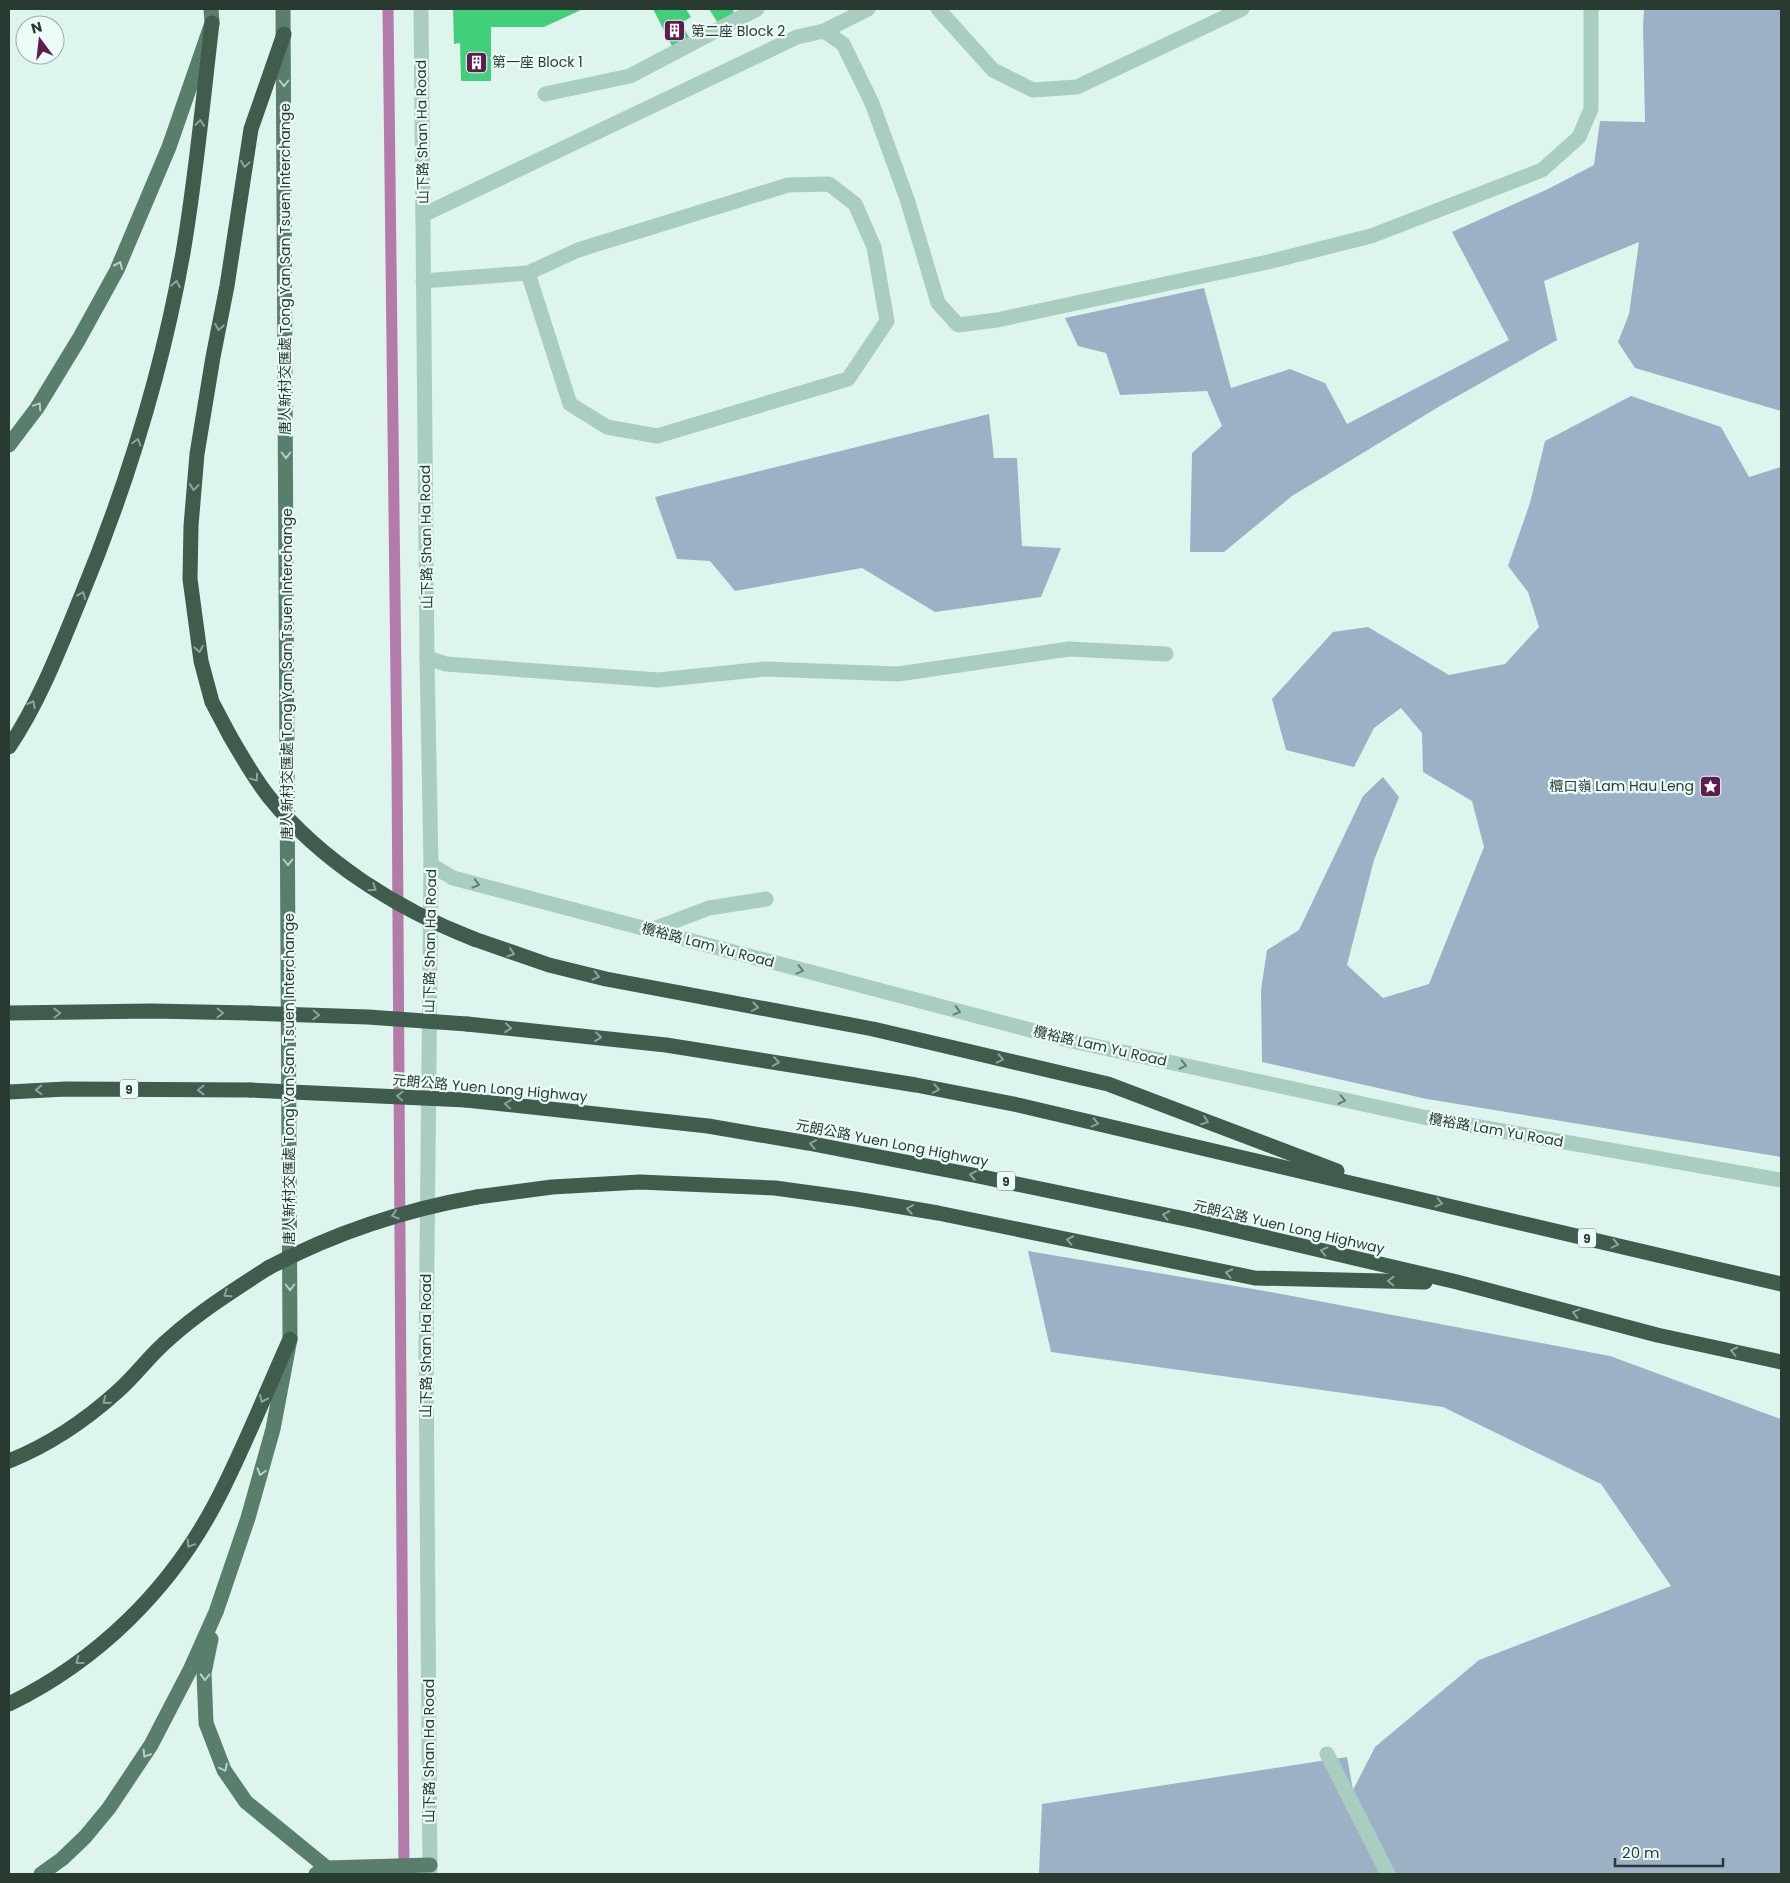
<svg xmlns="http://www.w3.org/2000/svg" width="1790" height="1883" font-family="Poppins,'Noto Sans TC',sans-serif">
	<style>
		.green { fill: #9cb1c5 }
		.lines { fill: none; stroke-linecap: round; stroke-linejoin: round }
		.stream { stroke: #b47aa9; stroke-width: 11 }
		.building { fill: #41cf7b }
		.lane { stroke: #a9cec0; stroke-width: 15 }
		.street { stroke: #a9cec0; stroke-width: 15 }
		.primary { stroke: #597e6b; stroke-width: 15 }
		.highway { stroke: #3f5c4d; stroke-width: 15 }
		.highway-bridge { stroke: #3f5c4d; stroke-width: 15 }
		.oneway { stroke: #b8cfc6 }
		.oneway2 { stroke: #8ca49a }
		.oneway3 { stroke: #637d71 }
		.labels { text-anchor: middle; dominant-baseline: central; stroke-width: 4.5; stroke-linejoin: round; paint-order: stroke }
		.shield { fill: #ebfbf7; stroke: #63756c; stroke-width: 1 }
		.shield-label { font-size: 12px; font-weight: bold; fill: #293b31 }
		.poi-label { font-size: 14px; fill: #293b31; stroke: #ebfbf7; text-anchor: start }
		.street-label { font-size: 14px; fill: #293b31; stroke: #ebfbf7 }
	</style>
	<rect width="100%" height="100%" fill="#def5ee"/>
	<g class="green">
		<polygon points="1644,9 1781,9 1781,411 1635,368 1618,342 1629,314 1639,242 1544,281 1557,340 1440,406 1292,496 1224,552 1190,552 1192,453 1222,426 1207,391 1120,395 1106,353 1078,346 1065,318 1204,288 1231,388 1290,369 1325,383 1347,424 1509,340 1452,232 1548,189 1594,165 1600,121 1645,122 1643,26"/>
		<polygon points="1631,396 1721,427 1749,477 1781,467 1781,1157 1427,1099 1262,1062 1261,990 1267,950 1299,930 1363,796 1383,777 1399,797 1374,860 1347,965 1383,998 1429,984 1484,847 1472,801 1423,772 1422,733 1401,708 1374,728 1354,767 1286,750 1272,699 1333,632 1368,627 1449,675 1505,664 1539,627 1528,592 1508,566 1530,503 1545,441"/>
		<polygon points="989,414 994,458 1017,458 1022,546 1061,548 1041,597 935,612 862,568 735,591 710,561 677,559 655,497"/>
		<polygon points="1028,1251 1276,1293 1610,1356 1781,1419 1781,1874 1039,1874 1042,1804 1347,1757 1353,1790 1375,1747 1479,1660 1671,1586 1601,1484 1443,1407 1051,1352"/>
	</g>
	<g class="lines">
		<polyline class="stream" points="388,9 397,763 404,1874"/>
	</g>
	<g class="building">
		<polygon points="453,9 583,9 544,27 491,27 491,81 461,81 460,43 454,44"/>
		<polygon points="653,9 686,9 691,17 681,23 690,39 673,48"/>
		<polygon points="709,9 732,9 735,14 718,23"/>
	</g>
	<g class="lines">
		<g class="lane">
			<polyline points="938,9 993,70 1033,90 1077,87 1242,9"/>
			<polyline points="824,31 868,9"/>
			<polyline points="545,94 630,76 757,9"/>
			<polyline points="423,215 797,37 824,31 843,44 872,103 907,199 938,303 958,325 997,320 1268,262 1371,236 1542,170 1579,137 1591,109 1591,9"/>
			<polyline points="423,281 528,273 570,404 607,427 657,436 848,379 887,321 874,247 855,204 829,184 788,185 578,250 528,273"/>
			<polyline points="651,930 709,908 766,899"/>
		</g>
		<g class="street">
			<polyline points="421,9 427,658 431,865 426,1353 430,1874"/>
			<polyline points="427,658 446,664 459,665 658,680 765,669 898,674 1069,649 1166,654"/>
			<polyline points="431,865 453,878 1072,1041 1423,1117 1781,1180"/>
			<polyline points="1327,1754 1388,1874"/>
		</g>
		<g class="primary">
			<polyline points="9,445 37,408 79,339 117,270 169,147 212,23 211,9"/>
			<polyline points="211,1639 204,1673 206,1723 224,1770 246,1802 327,1868"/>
			<polyline points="41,1874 62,1859 85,1837 109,1808 151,1745 190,1670 216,1612 248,1518 273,1429 290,1339 283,9"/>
			<polyline points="316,1874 327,1868 430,1865"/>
		</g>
		<g class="highway">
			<polyline points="230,736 212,702 201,661 190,579 191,526 197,454 213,357 227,286 251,129 284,34"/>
			<path d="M 9,747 C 39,703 60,648 80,599 C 126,488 162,372 183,253 C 196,177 203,100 212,23"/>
			<polyline points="474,939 549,965 606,979 873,1029 1108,1084 1337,1171"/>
			<polyline points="9,1013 152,1011 250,1013"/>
			<polyline points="467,1024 666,1045 916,1085 1018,1105 1781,1284"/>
			<polyline points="9,1092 66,1089 250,1090"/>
			<polyline points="466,1100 708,1126 808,1143 978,1176 1200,1222 1457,1282 1657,1335 1781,1362"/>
			<polyline points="477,1197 552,1187 640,1182 775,1188 855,1199 938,1213 1255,1278 1425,1282"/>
			<path d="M 9,1461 C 49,1445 86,1420 118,1391 C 136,1375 150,1355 169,1339 C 199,1312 234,1290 268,1268"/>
			<path d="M 9,1704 C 97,1661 169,1591 215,1504 C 243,1451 265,1394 290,1339"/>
		</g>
		<g class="highway-bridge">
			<path d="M 230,736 C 242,757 254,778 269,797 C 322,862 397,909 474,939"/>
			<polyline points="250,1013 368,1017 467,1024"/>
			<polyline points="250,1090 466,1100"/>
			<path d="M 268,1268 C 334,1233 403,1210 477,1197"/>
		</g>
	</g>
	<defs><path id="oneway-chevron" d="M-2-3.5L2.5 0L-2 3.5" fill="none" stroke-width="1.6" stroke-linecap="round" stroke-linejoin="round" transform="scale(1.25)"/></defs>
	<g class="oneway">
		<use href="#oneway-chevron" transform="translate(284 83) rotate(90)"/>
		<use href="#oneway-chevron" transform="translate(119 265) rotate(-66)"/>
		<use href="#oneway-chevron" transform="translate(38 406) rotate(-56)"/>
		<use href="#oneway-chevron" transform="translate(286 455) rotate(90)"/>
		<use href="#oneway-chevron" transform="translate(288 862) rotate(90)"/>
		<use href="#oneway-chevron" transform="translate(290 1287) rotate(90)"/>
		<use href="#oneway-chevron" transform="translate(261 1472) rotate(106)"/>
		<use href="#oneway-chevron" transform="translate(205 1677) rotate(92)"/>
		<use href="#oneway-chevron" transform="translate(146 1754) rotate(122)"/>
		<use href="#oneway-chevron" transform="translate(224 1768) rotate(64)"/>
	</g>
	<g class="oneway2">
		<use href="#oneway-chevron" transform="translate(200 123) rotate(-83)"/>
		<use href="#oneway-chevron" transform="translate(245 164) rotate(99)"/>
		<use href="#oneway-chevron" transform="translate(176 284) rotate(-79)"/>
		<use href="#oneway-chevron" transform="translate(219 327) rotate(101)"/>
		<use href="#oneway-chevron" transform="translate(137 442) rotate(-74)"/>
		<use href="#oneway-chevron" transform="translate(194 487) rotate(95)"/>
		<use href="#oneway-chevron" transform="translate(82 595) rotate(-67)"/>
		<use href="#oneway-chevron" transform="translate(199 649) rotate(80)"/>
		<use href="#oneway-chevron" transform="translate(32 704) rotate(-62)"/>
		<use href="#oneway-chevron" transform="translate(255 778) rotate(54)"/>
		<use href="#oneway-chevron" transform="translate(373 888) rotate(34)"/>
		<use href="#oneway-chevron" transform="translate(511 953) rotate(18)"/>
		<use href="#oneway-chevron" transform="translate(596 976) rotate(14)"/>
		<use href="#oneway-chevron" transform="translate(755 1007) rotate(10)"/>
		<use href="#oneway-chevron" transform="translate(57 1013) rotate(-1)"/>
		<use href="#oneway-chevron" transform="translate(220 1013) rotate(1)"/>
		<use href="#oneway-chevron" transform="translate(316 1015) rotate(2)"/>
		<use href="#oneway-chevron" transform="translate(508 1028) rotate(6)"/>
		<use href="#oneway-chevron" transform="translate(598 1037) rotate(6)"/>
		<use href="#oneway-chevron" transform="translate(1000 1059) rotate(13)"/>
		<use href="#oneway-chevron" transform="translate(776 1062) rotate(9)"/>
		<use href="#oneway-chevron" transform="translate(936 1089) rotate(11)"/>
		<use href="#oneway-chevron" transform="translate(39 1090) rotate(178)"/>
		<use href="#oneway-chevron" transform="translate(201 1090) rotate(-180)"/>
		<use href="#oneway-chevron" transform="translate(400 1096) rotate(-177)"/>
		<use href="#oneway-chevron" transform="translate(508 1104) rotate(-175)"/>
		<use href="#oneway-chevron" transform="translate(1205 1121) rotate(21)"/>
		<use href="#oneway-chevron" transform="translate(1095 1123) rotate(13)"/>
		<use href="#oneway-chevron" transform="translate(813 1144) rotate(-169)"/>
		<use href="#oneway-chevron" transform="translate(973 1175) rotate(-169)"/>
		<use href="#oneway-chevron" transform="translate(1439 1203) rotate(13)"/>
		<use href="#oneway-chevron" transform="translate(910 1209) rotate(-170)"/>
		<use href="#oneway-chevron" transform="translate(395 1215) rotate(163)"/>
		<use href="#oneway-chevron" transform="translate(1166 1215) rotate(-168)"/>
		<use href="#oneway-chevron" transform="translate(1070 1240) rotate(-168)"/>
		<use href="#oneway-chevron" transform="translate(1615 1244) rotate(13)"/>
		<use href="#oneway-chevron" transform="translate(1324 1251) rotate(-167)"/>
		<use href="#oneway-chevron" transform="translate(1229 1273) rotate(-168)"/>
		<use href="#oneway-chevron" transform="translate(1391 1281) rotate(-179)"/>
		<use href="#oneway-chevron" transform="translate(227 1294) rotate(146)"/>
		<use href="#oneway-chevron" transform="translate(1576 1313) rotate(-165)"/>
		<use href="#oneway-chevron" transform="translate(1734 1351) rotate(-168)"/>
		<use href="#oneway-chevron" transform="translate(263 1399) rotate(114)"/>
		<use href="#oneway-chevron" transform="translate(106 1401) rotate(141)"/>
		<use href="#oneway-chevron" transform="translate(190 1544) rotate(123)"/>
		<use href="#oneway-chevron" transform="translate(79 1661) rotate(143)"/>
	</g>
	<g class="oneway3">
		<use href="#oneway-chevron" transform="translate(476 884) rotate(15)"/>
		<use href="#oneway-chevron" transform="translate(800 970) rotate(15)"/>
		<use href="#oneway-chevron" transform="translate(957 1011) rotate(15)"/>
		<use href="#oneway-chevron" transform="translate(1183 1065) rotate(12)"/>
		<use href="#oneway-chevron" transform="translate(1342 1100) rotate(12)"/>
	</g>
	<defs>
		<symbol id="building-square" viewBox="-11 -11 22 22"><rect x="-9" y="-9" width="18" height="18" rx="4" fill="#601b50" stroke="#ebfbf7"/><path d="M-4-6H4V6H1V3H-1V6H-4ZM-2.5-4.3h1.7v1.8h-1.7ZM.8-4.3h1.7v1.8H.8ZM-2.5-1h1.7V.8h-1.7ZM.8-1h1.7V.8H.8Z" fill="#fff"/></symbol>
		<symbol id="sight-square" viewBox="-11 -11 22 22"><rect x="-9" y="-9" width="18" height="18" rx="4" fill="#601b50" stroke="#ebfbf7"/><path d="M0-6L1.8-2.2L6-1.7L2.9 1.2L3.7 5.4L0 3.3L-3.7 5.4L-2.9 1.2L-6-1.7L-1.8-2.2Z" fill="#fff"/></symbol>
	</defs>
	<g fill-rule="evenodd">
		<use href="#building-square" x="662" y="18" width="25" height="25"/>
		<use href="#building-square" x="464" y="50" width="25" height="25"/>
		<use href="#sight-square" x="1698" y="774" width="25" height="25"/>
	</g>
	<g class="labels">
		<g class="shield">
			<rect x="120" y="1079.5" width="18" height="19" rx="4"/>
			<rect x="997" y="1171.5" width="18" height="19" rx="4"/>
			<rect x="1578" y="1228.5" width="18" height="19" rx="4"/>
		</g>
		<g class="shield-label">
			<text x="129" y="1089">9</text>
			<text x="1006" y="1181">9</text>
			<text x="1587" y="1238">9</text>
		</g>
		<g class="poi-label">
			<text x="691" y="31">第二座 Block 2</text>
			<text x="492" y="62">第一座 Block 1</text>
			<text x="1694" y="786" text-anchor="end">欖口嶺 Lam Hau Leng</text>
		</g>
		<g class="street-label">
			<text transform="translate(422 132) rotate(-91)">山下路 Shan Ha Road</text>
			<text transform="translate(285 269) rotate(-90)">唐人新村交匯處 Tong Yan San Tsuen Interchange</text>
			<text transform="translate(426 537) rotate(-91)">山下路 Shan Ha Road</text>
			<text transform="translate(287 674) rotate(-90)">唐人新村交匯處 Tong Yan San Tsuen Interchange</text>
			<text transform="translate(430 941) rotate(-89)">山下路 Shan Ha Road</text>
			<text transform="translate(708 945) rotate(15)">欖裕路 Lam Yu Road</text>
			<text transform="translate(1100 1046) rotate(13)">欖裕路 Lam Yu Road</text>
			<text transform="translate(289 1079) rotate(-90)">唐人新村交匯處 Tong Yan San Tsuen Interchange</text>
			<text transform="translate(490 1088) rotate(5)">元朗公路 Yuen Long Highway</text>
			<text transform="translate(1496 1130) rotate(10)">欖裕路 Lam Yu Road</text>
			<text transform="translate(892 1143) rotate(11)">元朗公路 Yuen Long Highway</text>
			<text transform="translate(1289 1227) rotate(13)">元朗公路 Yuen Long Highway</text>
			<text transform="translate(426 1346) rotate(-90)">山下路 Shan Ha Road</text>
			<text transform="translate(429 1751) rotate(-90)">山下路 Shan Ha Road</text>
		</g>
	</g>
	<rect width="1790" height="1883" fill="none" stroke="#293b31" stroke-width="20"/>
	<g transform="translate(40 40) rotate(345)"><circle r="24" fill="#ebfbf7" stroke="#9daea8"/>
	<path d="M0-4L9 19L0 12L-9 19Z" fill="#601b50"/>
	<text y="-8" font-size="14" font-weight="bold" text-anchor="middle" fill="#293b31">N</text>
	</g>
	<path d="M1615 1858v8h108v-8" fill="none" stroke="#293b31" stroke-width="2.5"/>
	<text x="1622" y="1858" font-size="15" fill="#293b31" stroke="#ebfbf7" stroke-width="4" paint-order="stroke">20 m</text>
</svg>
